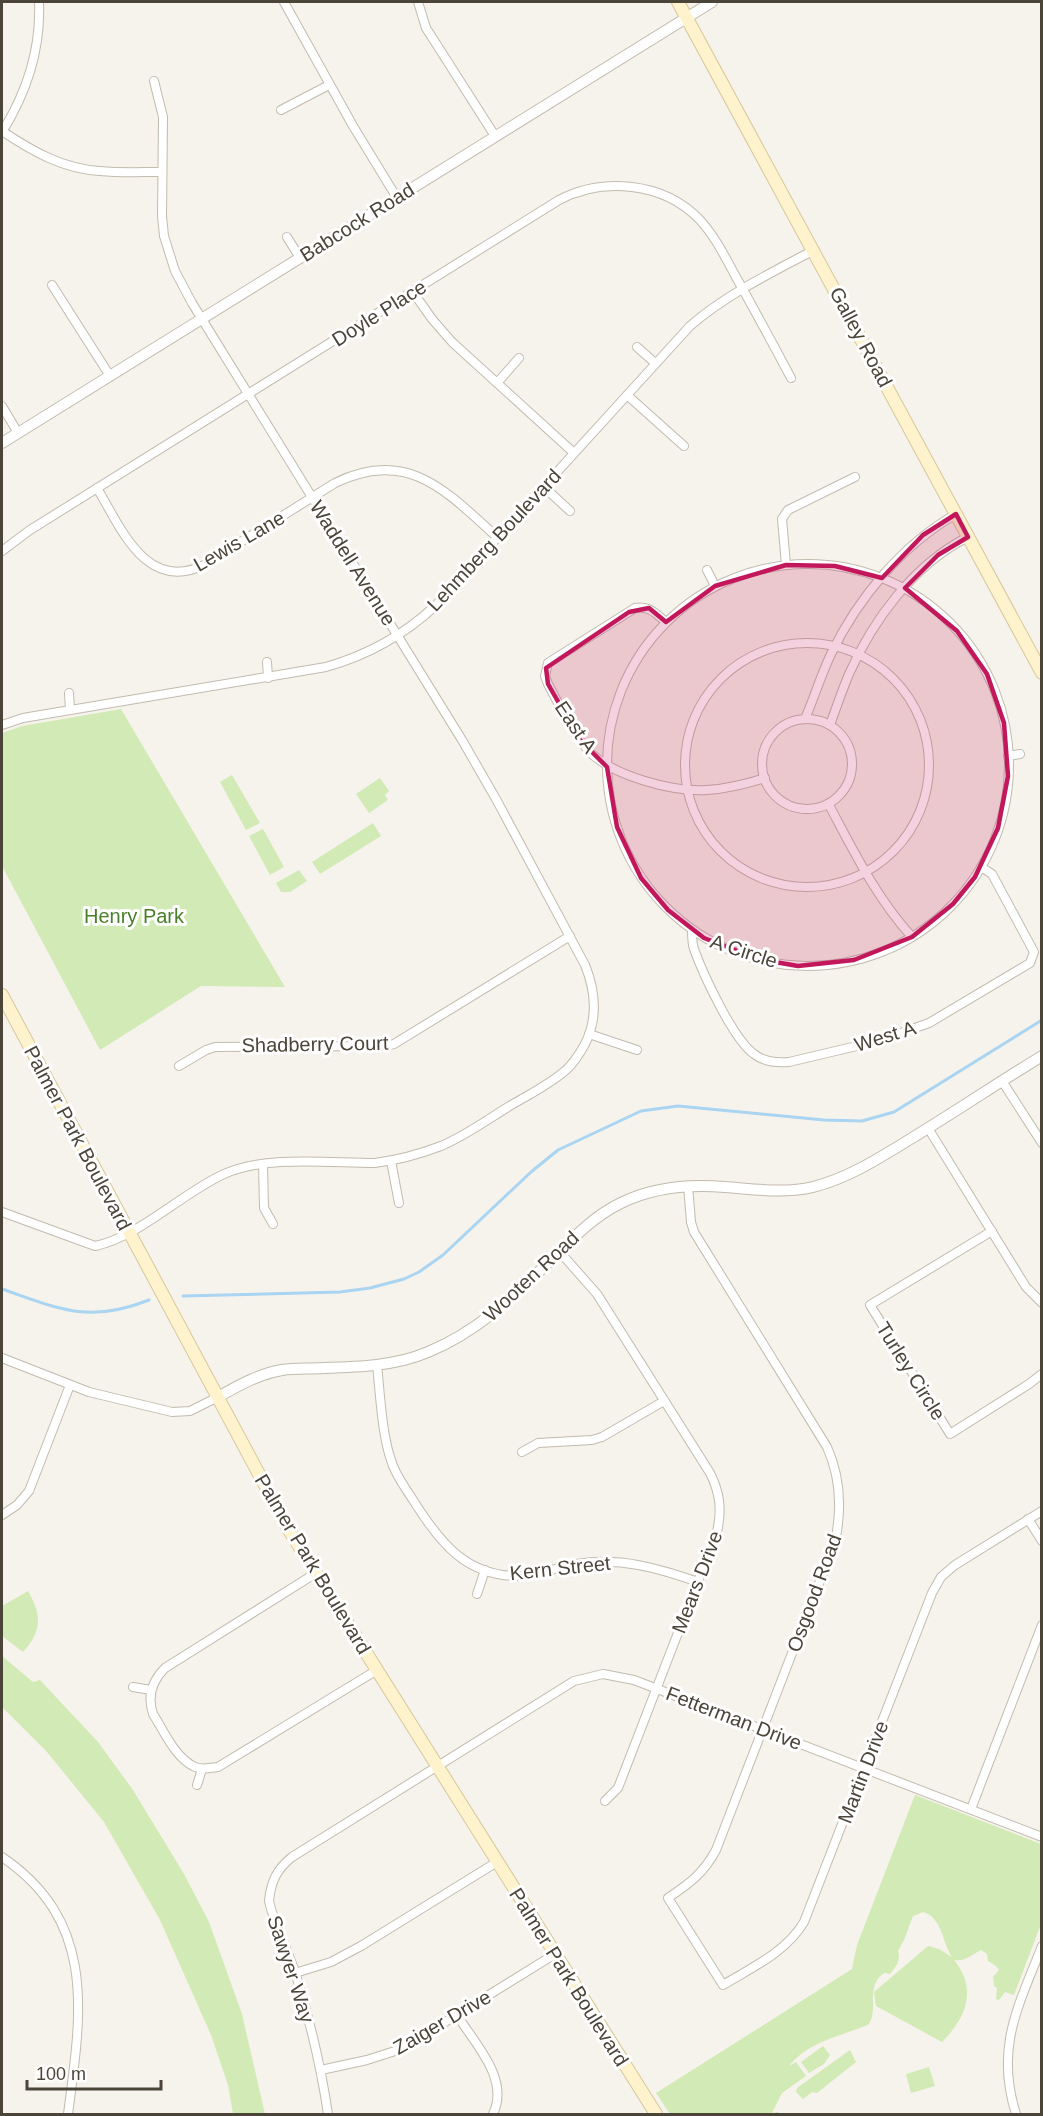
<svg xmlns="http://www.w3.org/2000/svg" width="1043" height="2116" font-family="Helvetica,sans-serif">
	<style>
		.green { fill: #d2eab5 }
		.lines { fill: none; stroke-linecap: round; stroke-linejoin: round }
		.stream { stroke: #a9d4f2; stroke-width: 3 }
		.minor-casing { stroke: #c2bbae; stroke-width: 10 }
		.tertiary-casing { stroke: #c2bbae; stroke-width: 12 }
		.secondary-casing { stroke: #d6c79b; stroke-width: 14 }
		.minor { stroke: #fff; stroke-width: 8 }
		.tertiary { stroke: #fff; stroke-width: 10 }
		.secondary { stroke: #fff3cd; stroke-width: 12 }
		.marked { fill: #c2185b; fill-opacity: 0.2; stroke: #c2185b; stroke-width: 4.5; stroke-linejoin: round }
		.labels { text-anchor: middle; dominant-baseline: central; stroke-width: 6; stroke-linejoin: round; paint-order: stroke }
		.street-label { font-size: 20px; fill: #4b4439; stroke: #fff }
		.park-label { font-size: 20px; fill: #4a7f2a; stroke: #fff }
	</style>
	<rect width="100%" height="100%" fill="#f6f3ec"/>
	<g class="green">
		<polygon points="121,709 285,987 201,986 100,1050 2,866 2,733 22,726"/>
		<polygon points="232,775 260,823 246,830 220,782"/>
		<polygon points="380,778 389,791 385,795 388,800 369,813 356,794"/>
		<polygon points="373,823 381,836 320,874 312,862"/>
		<polygon points="263,829 284,867 270,875 249,836"/>
		<polygon points="299,870 307,881 290,892 281,892 276,883"/>
		<path d="M 28,1591 C 42,1615 42,1631 23,1652 L 2,1636 L 2,1606 Z"/>
		<polygon points="2,1656 33,1682 40,1680 98,1742 133,1790 184,1874 209,1922 242,2014 265,2114 233,2114 228,2085 211,2035 160,1920 104,1822 47,1752 2,1707"/>
		<path d="M 915,1795 L 1041,1844 L 1041,1924 L 1014,1995 L 1005,1992 L 999,2000 L 996,1999 L 997,1988 L 994,1986 L 993,1977 L 999,1970 L 996,1966 L 988,1961 L 987,1954 L 981,1950 C 971,1955 965,1962 954,1960 C 978,1989 966,2018 942,2042 L 876,2006 L 874,1992 L 928,1946 L 939,1949 L 952,1957 C 942,1942 942,1917 923,1912 L 913,1916 L 904,1940 L 898,1951 C 901,1960 896,1967 890,1974 L 884,1973 C 864,1987 880,2009 868,2025 C 840,2036 808,2042 789,2066 L 796,2062 L 806,2076 L 782,2093 L 772,2113 L 778,2112 L 781,2114 L 670,2114 L 656,2093 L 852,1969 L 857,1945 Z"/>
		<polygon points="823,2046 830,2055 824,2064 809,2073 801,2062"/>
		<polygon points="850,2050 856,2062 817,2093 812,2092 803,2099 796,2092 797,2088"/>
		<polygon points="929,2067 935,2086 911,2093 906,2074"/>
	</g>
	<g class="lines">
		<g class="stream">
			<path d="M 2,1289 C 60,1309 88,1324 149,1300"/>
			<polyline points="183,1296 340,1292 370,1288 404,1279 419,1272 443,1255 531,1172 558,1150 641,1111 678,1106 824,1120 862,1121 894,1112 1042,1020"/>
		</g>
		<defs>
			<g id="minor">
				<polyline points="284,2 353,126 397,198"/>
				<polyline points="418,2 426,28 435,42 495,136"/>
				<polyline points="281,110 329,85"/>
				<path d="M 2,131 C 32,151 63,169 100,171 C 120,173 141,172 161,172"/>
				<path d="M 2,132 C 27,92 41,48 39,2"/>
				<polyline points="287,237 300,258"/>
				<polyline points="52,285 110,376"/>
				<polyline points="413,292 432,319 452,342 574,453"/>
				<polyline points="637,347 655,363"/>
				<polyline points="497,383 519,358"/>
				<polyline points="627,395 684,446"/>
				<polyline points="2,406 18,433"/>
				<polyline points="544,487 570,511"/>
				<path d="M 97,488 C 121,528 146,593 204,565 L 335,483 C 408,447 447,492 498,538"/>
				<path d="M 2,551 L 30,530 L 559,200 C 603,177 663,182 699,219 C 715,236 725,257 736,277 C 755,311 773,344 791,378"/>
				<circle cx="808" cy="765" r="201"/>
				<polyline points="786,565 782,519 788,510 855,477"/>
				<polyline points="707,570 715,586"/>
				<path d="M 666,622 C 656,614 649,605 635,608 L 548,663 L 545,676 L 548,684 C 560,706 571,731 588,750 C 611,776 673,792 707,790 C 726,789 746,784 765,778"/>
				<circle cx="807" cy="765" r="122"/>
				<polyline points="267,662 268,678"/>
				<polyline points="69,693 70,710"/>
				<circle cx="807" cy="764" r="45"/>
				<path d="M 805,719 C 814,698 821,675 831,654 C 858,598 902,545 956,514"/>
				<path d="M 2,725 L 23,718 L 326,667 C 368,655 403,636 435,606 L 690,326 C 727,294 771,273 814,250"/>
				<path d="M 830,725 C 836,708 842,691 849,674 C 873,620 914,564 968,537"/>
				<polyline points="1008,756 1020,754"/>
				<path d="M 829,805 C 854,852 876,897 912,937"/>
				<path d="M 692,930 C 692,936 692,943 694,949 C 703,974 733,1039 754,1054 C 764,1062 777,1063 789,1062 L 878,1041 L 929,1023 L 1030,963 L 1034,952 L 992,874 L 981,867"/>
				<polyline points="589,1034 637,1050"/>
				<polyline points="179,1066 206,1050 215,1047 386,1046 394,1044 570,936"/>
				<polyline points="1002,1081 1042,1143"/>
				<polyline points="928,1128 1026,1287 1042,1303"/>
				<polyline points="391,1161 399,1203"/>
				<polyline points="263,1164 264,1208 273,1224"/>
				<path d="M 688,1186 L 691,1222 L 694,1232 L 827,1447 C 841,1478 842,1509 835,1542 L 716,1850 C 703,1874 690,1883 668,1898 L 723,1985 C 753,1967 786,1952 804,1922 L 932,1593 L 941,1577 L 955,1565 L 1042,1511"/>
				<path d="M 2,1212 L 95,1246 C 139,1237 182,1193 224,1174 C 267,1155 328,1163 375,1163 C 398,1160 420,1154 441,1146 C 465,1136 487,1120 508,1107 C 528,1095 549,1085 566,1070 C 574,1063 580,1053 585,1044 C 598,1018 596,992 585,965 L 496,799 L 462,740 L 192,303 L 175,271 L 164,236 L 162,216 L 163,117 L 154,81"/>
				<polyline points="992,1231 870,1305 950,1434 1029,1384 1042,1374"/>
				<path d="M 559,1251 L 597,1294 L 710,1473 C 720,1493 722,1509 717,1532 L 618,1788 L 605,1801"/>
				<polyline points="2,1358 89,1392 172,1412 190,1411 218,1397"/>
				<path d="M 377,1365 C 380,1393 382,1435 391,1460 C 395,1475 405,1487 413,1500 C 440,1543 467,1578 523,1576 C 542,1575 559,1566 577,1564 C 620,1557 658,1568 698,1582"/>
				<polyline points="522,1452 538,1443 592,1440 602,1437 664,1401"/>
				<polyline points="2,1515 17,1505 29,1491 70,1385"/>
				<polyline points="1028,1519 1042,1541"/>
				<path d="M 316,1573 L 165,1668 C 152,1681 147,1696 153,1714 C 164,1731 175,1758 195,1767 C 202,1770 210,1768 218,1767 L 377,1670"/>
				<polyline points="477,1594 485,1570"/>
				<polyline points="133,1687 151,1690"/>
				<polyline points="197,1785 202,1769"/>
				<polyline points="971,1809 1042,1625"/>
				<path d="M 2,1857 C 98,1922 81,2015 68,2114"/>
				<polyline points="295,1973 331,1962 361,1946 497,1862"/>
				<path d="M 457,2015 C 475,2044 510,2079 493,2114"/>
				<polyline points="321,2070 367,2060 395,2051 421,2037 555,1954"/>
				<path d="M 328,2114 C 321,2067 310,2021 296,1975 C 288,1950 275,1927 269,1901 C 271,1881 277,1869 292,1857 L 574,1681 L 603,1674 L 634,1680 L 1042,1837"/>
				<path d="M 1016,2114 C 995,2048 1018,2007 1042,1946"/>
			</g>
			<g id="tertiary">
				<polyline points="2,443 712,2"/>
				<path d="M 218,1397 C 238,1386 258,1374 282,1370 C 295,1368 310,1369 323,1368 C 359,1367 395,1366 428,1352 C 478,1332 515,1295 553,1258 C 574,1237 594,1216 621,1203 C 653,1187 689,1184 725,1187 C 754,1189 784,1194 813,1187 C 849,1178 881,1157 912,1138 C 956,1111 998,1083 1042,1056"/>
			</g>
			<g id="secondary">
				<polyline points="678,2 1042,673"/>
				<polyline points="2,995 289,1530 656,2114"/>
			</g>
		</defs>
		<use href="#minor" class="minor-casing"/>
		<use href="#tertiary" class="tertiary-casing"/>
		<use href="#secondary" class="secondary-casing"/>
		<use href="#minor" class="minor"/>
		<use href="#tertiary" class="tertiary"/>
		<use href="#secondary" class="secondary"/>
	</g>
	<path class="marked" d="M 956,514 L 968,537 L 938,555 L 905,588 L 957,631 L 987,674 L 1004,723 L 1008,776 L 998,828 L 975,877 L 953,904 L 912,937 L 854,960 L 798,966 L 758,959 L 704,938 L 668,910 L 641,878 L 617,827 L 607,767 L 580,740 L 548,684 L 546,668 L 629,612 L 649,608 L 666,622 L 715,586 L 786,565 L 835,566 L 882,578 L 923,535 Z"/>
	<g class="labels">
		<g class="street-label">
			<text transform="translate(357 222) rotate(-32)">Babcock Road</text>
			<text transform="translate(379 313) rotate(-32)">Doyle Place</text>
			<text transform="translate(861 337) rotate(62)">Galley Road</text>
			<text transform="translate(494 540) rotate(-47)">Lehmberg Boulevard</text>
			<text transform="translate(239 541) rotate(-30)">Lewis Lane</text>
			<text transform="translate(353 563) rotate(58)">Waddell Avenue</text>
			<text transform="translate(576 727) rotate(56)">East A</text>
			<text transform="translate(744 951) rotate(18)">A Circle</text>
			<text transform="translate(885 1036) rotate(-17)">West A</text>
			<text transform="translate(315 1044) rotate(-1)">Shadberry Court</text>
			<text transform="translate(78 1138) rotate(62)">Palmer Park Boulevard</text>
			<text transform="translate(531 1276) rotate(-43)">Wooten Road</text>
			<text transform="translate(911 1371) rotate(58)">Turley Circle</text>
			<text transform="translate(313 1564) rotate(59)">Palmer Park Boulevard</text>
			<text transform="translate(560 1568) rotate(-6)">Kern Street</text>
			<text transform="translate(697 1582) rotate(-69)">Mears Drive</text>
			<text transform="translate(814 1593) rotate(-70)">Osgood Road</text>
			<text transform="translate(734 1718) rotate(21)">Fetterman Drive</text>
			<text transform="translate(863 1772) rotate(-69)">Martin Drive</text>
			<text transform="translate(291 1969) rotate(72)">Sawyer Way</text>
			<text transform="translate(569 1977) rotate(58)">Palmer Park Boulevard</text>
			<text transform="translate(442 2022) rotate(-30)">Zaiger Drive</text>
		</g>
		<g class="park-label">
			<text x="134" y="916">Henry Park</text>
		</g>
	</g>
	<rect width="1043" height="2116" fill="none" stroke="#4b4439" stroke-width="6"/>
	<path d="M27 2080v9h134v-9" fill="none" stroke="#4b4439" stroke-width="3"/>
	<text x="36" y="2080" font-size="18" fill="#4b4439" stroke="#ffffff" stroke-width="4.5" paint-order="stroke">100 m</text>
</svg>
